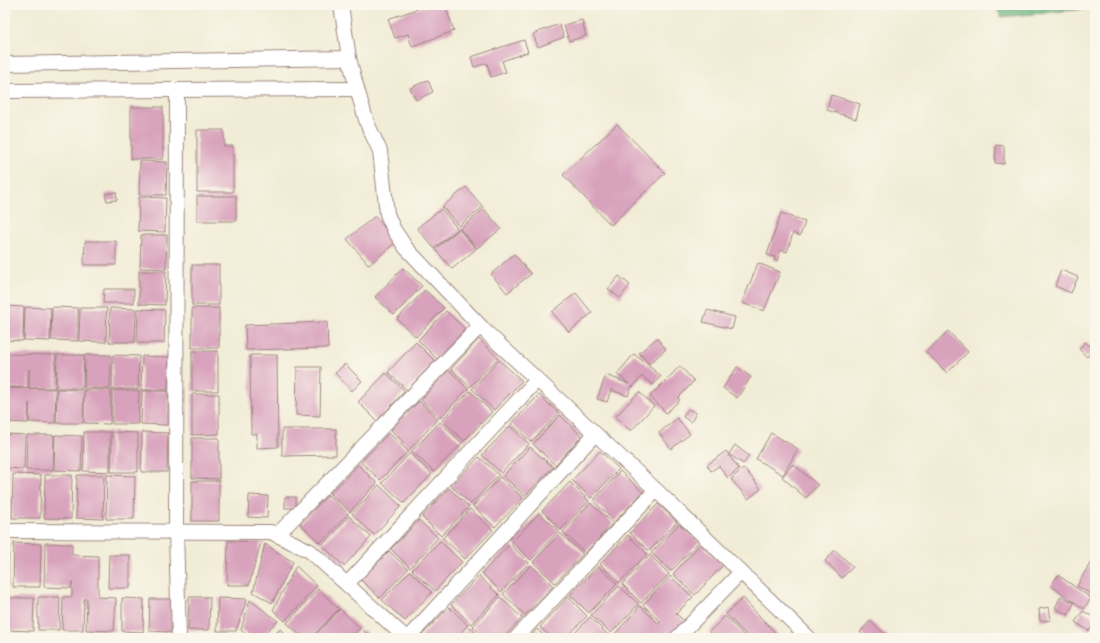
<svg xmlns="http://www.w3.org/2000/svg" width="1100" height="643" font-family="Itim,sans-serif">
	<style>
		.forest { fill: #66b17a; stroke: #586852 }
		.building { fill: #d8a1bc }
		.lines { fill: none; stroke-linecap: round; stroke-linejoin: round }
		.minor-casing { stroke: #9e8680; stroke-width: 16 }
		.minor { stroke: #fff; stroke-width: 14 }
	</style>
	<rect width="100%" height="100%" fill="#fbf7ec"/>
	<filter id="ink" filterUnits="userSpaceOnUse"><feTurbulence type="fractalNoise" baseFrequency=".025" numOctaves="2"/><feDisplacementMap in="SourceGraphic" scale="8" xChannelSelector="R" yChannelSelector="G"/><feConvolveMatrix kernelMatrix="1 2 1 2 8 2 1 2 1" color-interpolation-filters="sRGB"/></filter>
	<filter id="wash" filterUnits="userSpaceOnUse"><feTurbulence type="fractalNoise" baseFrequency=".012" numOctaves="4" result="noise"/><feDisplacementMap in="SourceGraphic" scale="16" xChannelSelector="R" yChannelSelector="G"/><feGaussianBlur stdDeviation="0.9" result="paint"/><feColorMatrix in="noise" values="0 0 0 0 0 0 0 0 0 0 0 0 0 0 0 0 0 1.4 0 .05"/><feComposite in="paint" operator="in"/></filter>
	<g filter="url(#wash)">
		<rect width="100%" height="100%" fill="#f1ecd5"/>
		<polygon class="forest" points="993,5 1095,5 1095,8 1002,17"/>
		<g id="blocks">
			<g class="building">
				<polygon points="429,5 445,5 454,31 412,46 408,34 395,38 388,19"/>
				<polygon points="546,5 558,5 548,9"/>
				<polygon points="582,20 586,36 569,41 564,25"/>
				<polygon points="559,24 564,37 538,47 533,34"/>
				<polygon points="524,40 528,52 502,61 506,72 491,77 487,63 474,67 471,57"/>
				<polygon points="428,80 433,92 416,100 410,88"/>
				<polygon points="831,95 860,104 856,119 827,110"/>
				<rect x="131" y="107" width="32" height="52"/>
				<polygon points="617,124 665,173 611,225 563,175"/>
				<polygon points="197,130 224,130 224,146 233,146 233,192 197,192"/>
				<polygon points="996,145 1004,146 1004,164 995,163"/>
				<polygon points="140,161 167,162 166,195 139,195"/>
				<polygon points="466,187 483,207 459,226 442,207"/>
				<polygon points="116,192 117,200 107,201 105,194"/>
				<rect x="197" y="196" width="39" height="25"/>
				<polygon points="139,197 166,198 165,232 138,231"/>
				<polygon points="441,209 458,229 434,248 417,228"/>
				<polygon points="484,209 501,229 477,248 460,229"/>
				<polygon points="781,213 805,222 800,236 793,233 787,252 781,250 777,261 774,260 775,257 767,255"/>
				<polygon points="375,216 396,242 369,265 347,239"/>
				<polygon points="459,229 476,249 452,269 435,249"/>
				<polygon points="141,235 167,235 166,269 140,268"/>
				<polygon points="85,241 116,241 116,265 84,265"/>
				<polygon points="514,254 531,274 507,293 491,274"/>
				<polygon points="758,263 780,272 764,311 742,303"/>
				<rect x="192" y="265" width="27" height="40"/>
				<polygon points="403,268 422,286 394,315 375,297"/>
				<polygon points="1061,270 1078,277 1071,293 1055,286"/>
				<polygon points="139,271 166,271 165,305 139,304"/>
				<polygon points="619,276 630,285 620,298 608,289"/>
				<polygon points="104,289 134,289 134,303 103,303"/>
				<polygon points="425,290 444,308 416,337 397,319"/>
				<polygon points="576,293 592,313 569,332 552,312"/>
				<polygon points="5,306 24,307 23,341 5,340"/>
				<polygon points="25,307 51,308 50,341 24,340"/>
				<polygon points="52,307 78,308 78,341 51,340"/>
				<polygon points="80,308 107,308 106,342 79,341"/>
				<polygon points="110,308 136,309 135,342 109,342"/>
				<rect x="192" y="308" width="27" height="40"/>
				<polygon points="138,309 165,310 164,343 137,343"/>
				<polygon points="707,310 735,317 732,329 703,322"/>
				<polygon points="446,311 465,329 437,359 418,340"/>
				<polygon points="327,322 328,348 246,350 245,325"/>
				<polygon points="948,331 968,352 947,373 926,352"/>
				<polygon points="657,338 666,349 649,364 639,353"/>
				<polygon points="479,339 498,358 470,387 451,369"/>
				<polygon points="416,342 435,361 407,390 388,372"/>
				<polygon points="1085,342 1094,349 1087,357 1079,349"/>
				<rect x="192" y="351" width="26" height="40"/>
				<polygon points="5,354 56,355 55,388 29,388 29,369 28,388 5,387"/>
				<polygon points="634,354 661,376 653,385 642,376 633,387 632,386 628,396 611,390 607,402 597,399 606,375 629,384 617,374"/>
				<polygon points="57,355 84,355 83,388 56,388"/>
				<polygon points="85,355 111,355 110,389 84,388"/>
				<polygon points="113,355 139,356 138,389 112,389"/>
				<polygon points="250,355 277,355 278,447 257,448 257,434 251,434"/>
				<polygon points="142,356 169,357 168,390 141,390"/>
				<polygon points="499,360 522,381 494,410 472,389"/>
				<polygon points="345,364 362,381 352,391 335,373"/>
				<polygon points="680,366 694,381 678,398 680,400 666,413 650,396"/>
				<polygon points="297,367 321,367 320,416 296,415"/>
				<polygon points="737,367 751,377 737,398 723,388"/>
				<polygon points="449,370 468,389 440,418 421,400"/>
				<polygon points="386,373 405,391 377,421 358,402"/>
				<polygon points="5,388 56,389 55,423 29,422 29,403 28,423 5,422"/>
				<polygon points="57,389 84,390 83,423 56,423"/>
				<polygon points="84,390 111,390 110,424 84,423"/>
				<polygon points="112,390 139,391 138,424 112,424"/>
				<polygon points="142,391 168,391 168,425 141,424"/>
				<polygon points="470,391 492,412 464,441 442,420"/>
				<polygon points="639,392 654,406 631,431 615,417"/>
				<polygon points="192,394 219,394 219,434 192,435"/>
				<polygon points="539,395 559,413 531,442 511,424"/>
				<polygon points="419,401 438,419 410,449 391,430"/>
				<polygon points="688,409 696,413 691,422 683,417"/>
				<polygon points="560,415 582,436 555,465 533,444"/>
				<polygon points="677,418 690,434 671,449 659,433"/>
				<polygon points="440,422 462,443 434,472 412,451"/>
				<polygon points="510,426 529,444 501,473 482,455"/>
				<polygon points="282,429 336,429 336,455 282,456"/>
				<polygon points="84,432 110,432 110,472 83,471"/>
				<polygon points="112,432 138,433 138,472 111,472"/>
				<polygon points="142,432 168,433 167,472 141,472"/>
				<polygon points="389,433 408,451 380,480 361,462"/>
				<polygon points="771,433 798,449 783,475 756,459"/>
				<polygon points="5,434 25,435 24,469 5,468"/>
				<polygon points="27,435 54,435 53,470 26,470"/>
				<polygon points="55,435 82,436 81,471 54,470"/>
				<polygon points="192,438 219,438 219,479 192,478"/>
				<polygon points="735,445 749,456 743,464 729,454"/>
				<polygon points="530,447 553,467 525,496 503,476"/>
				<polygon points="600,451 619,469 591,498 572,480"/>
				<polygon points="726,451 739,469 728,478 719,466 711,471 707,465"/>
				<polygon points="410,453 432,474 404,503 382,483"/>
				<polygon points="479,457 499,475 471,504 451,486"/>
				<polygon points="793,464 818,485 806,498 782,477"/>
				<polygon points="358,465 377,483 350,512 330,494"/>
				<polygon points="744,468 761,489 748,499 731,479"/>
				<polygon points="620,471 643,492 615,521 593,501"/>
				<polygon points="13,474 41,475 40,518 12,518"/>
				<polygon points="5,475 9,475 8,519 5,519"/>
				<polygon points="45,475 72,475 71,519 44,518"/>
				<polygon points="77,475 104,475 103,519 76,518"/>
				<polygon points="107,475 135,476 134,519 106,519"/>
				<polygon points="500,477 523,498 495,527 473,506"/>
				<rect x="192" y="481" width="27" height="40"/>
				<polygon points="570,482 589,501 561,530 542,511"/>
				<polygon points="379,485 401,506 374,535 352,514"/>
				<polygon points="449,488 469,507 441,536 422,517"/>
				<polygon points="249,495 268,496 267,518 248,517"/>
				<polygon points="328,495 348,514 320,543 300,524"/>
				<rect x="285" y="497" width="11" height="11"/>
				<polygon points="590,503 613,523 585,553 563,532"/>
				<polygon points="658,504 677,522 649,551 630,533"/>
				<polygon points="470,509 493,530 465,559 443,538"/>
				<polygon points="539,513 559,531 531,560 512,542"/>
				<polygon points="349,516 371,537 344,566 322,545"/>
				<polygon points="419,520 438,538 410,568 391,549"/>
				<polygon points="679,524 699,542 671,571 651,553"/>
				<polygon points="560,533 583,554 555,583 533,562"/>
				<polygon points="628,535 647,554 619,583 600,564"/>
				<polygon points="228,541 261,542 249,585 227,585"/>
				<polygon points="440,541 462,562 435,591 412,570"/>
				<polygon points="5,543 9,543 8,587 5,587"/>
				<polygon points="14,543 41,544 40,587 13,587"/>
				<polygon points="45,543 72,544 72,555 98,556 98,597 116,598 114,631 86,630 87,599 84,599 83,630 62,630 63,597 72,597 72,582 71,588 44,587"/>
				<polygon points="265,544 293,562 272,603 253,592"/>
				<polygon points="510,544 529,563 501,592 482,573"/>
				<polygon points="700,544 723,565 695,595 673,574"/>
				<polygon points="835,550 853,567 842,578 825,561"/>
				<polygon points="389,551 408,569 380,598 361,580"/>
				<polygon points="109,555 130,555 130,588 108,588"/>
				<polygon points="650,555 669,574 641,603 622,584"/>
				<polygon points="1092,560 1095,562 1095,589 1091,594 1077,586"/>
				<polygon points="531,565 553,586 525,615 503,594"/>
				<polygon points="296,566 317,586 285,621 273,610"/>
				<polygon points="598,566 617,584 589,613 570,595"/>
				<polygon points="410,571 432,592 405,621 382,600"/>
				<polygon points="1058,575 1091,598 1084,609 1051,586"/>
				<polygon points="479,576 499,595 471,624 451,605"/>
				<polygon points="670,576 693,597 676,614 687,623 676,638 616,638 613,636 640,606 659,624 661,622 643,605"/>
				<polygon points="619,586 639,604 611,633 591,615"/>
				<polygon points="318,589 339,609 311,638 303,638 287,623"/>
				<polygon points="1061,596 1074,603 1068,615 1055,608"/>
				<polygon points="38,597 60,597 59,630 38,630"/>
				<polygon points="189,597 210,597 209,630 188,630"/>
				<polygon points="500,597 522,618 503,638 485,638 473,626"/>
				<polygon points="568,597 587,616 566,638 552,638 540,627"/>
				<polygon points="7,598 34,598 33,631 6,630"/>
				<polygon points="122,598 144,599 143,632 122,631"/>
				<polygon points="218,598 247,599 236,631 217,631"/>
				<polygon points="743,598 763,620 781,638 749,638 747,636 726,614"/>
				<polygon points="150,599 172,599 171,632 149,631"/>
				<polygon points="250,600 278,621 259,638 250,638 241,630"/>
				<polygon points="449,607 468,625 456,638 423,638 421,636"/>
				<polygon points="1049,607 1051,620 1040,621 1039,609"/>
				<polygon points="340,609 360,628 351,638 312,638"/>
				<polygon points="1083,611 1095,618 1095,622 1089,631 1075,622"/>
				<polygon points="725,616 746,638 714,638 709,632"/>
				<polygon points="590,617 609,636 607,638 570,638"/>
				<polygon points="870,621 890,638 867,638 860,632"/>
				<polygon points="470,627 481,638 460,638"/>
				<polygon points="280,629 289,638 271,638"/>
				<polygon points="537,629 546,638 529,638"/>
				<polygon points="363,630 372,638 356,638"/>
			</g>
		</g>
	</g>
	<g filter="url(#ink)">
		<use href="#blocks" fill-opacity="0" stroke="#9e8680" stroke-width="1"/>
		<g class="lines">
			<defs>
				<g id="minor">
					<polyline points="341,5 349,58 357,89 367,123 380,151 387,214 394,230 406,248 487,333 656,490 809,638"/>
					<polyline points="5,64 349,58"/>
					<polyline points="5,91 357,89"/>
					<polyline points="177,91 176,532 179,638"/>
					<polyline points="5,531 271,532 310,551 406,638"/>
					<polyline points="277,535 480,326"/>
					<polyline points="347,584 537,380"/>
					<polyline points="408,638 595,434"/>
					<polyline points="516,638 656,490"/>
					<polyline points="677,638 741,572"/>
				</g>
			</defs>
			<use href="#minor" class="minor-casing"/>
			<use href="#minor" class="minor"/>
		</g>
	</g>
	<rect width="1100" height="643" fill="none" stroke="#fbf7ec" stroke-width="20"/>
</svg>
